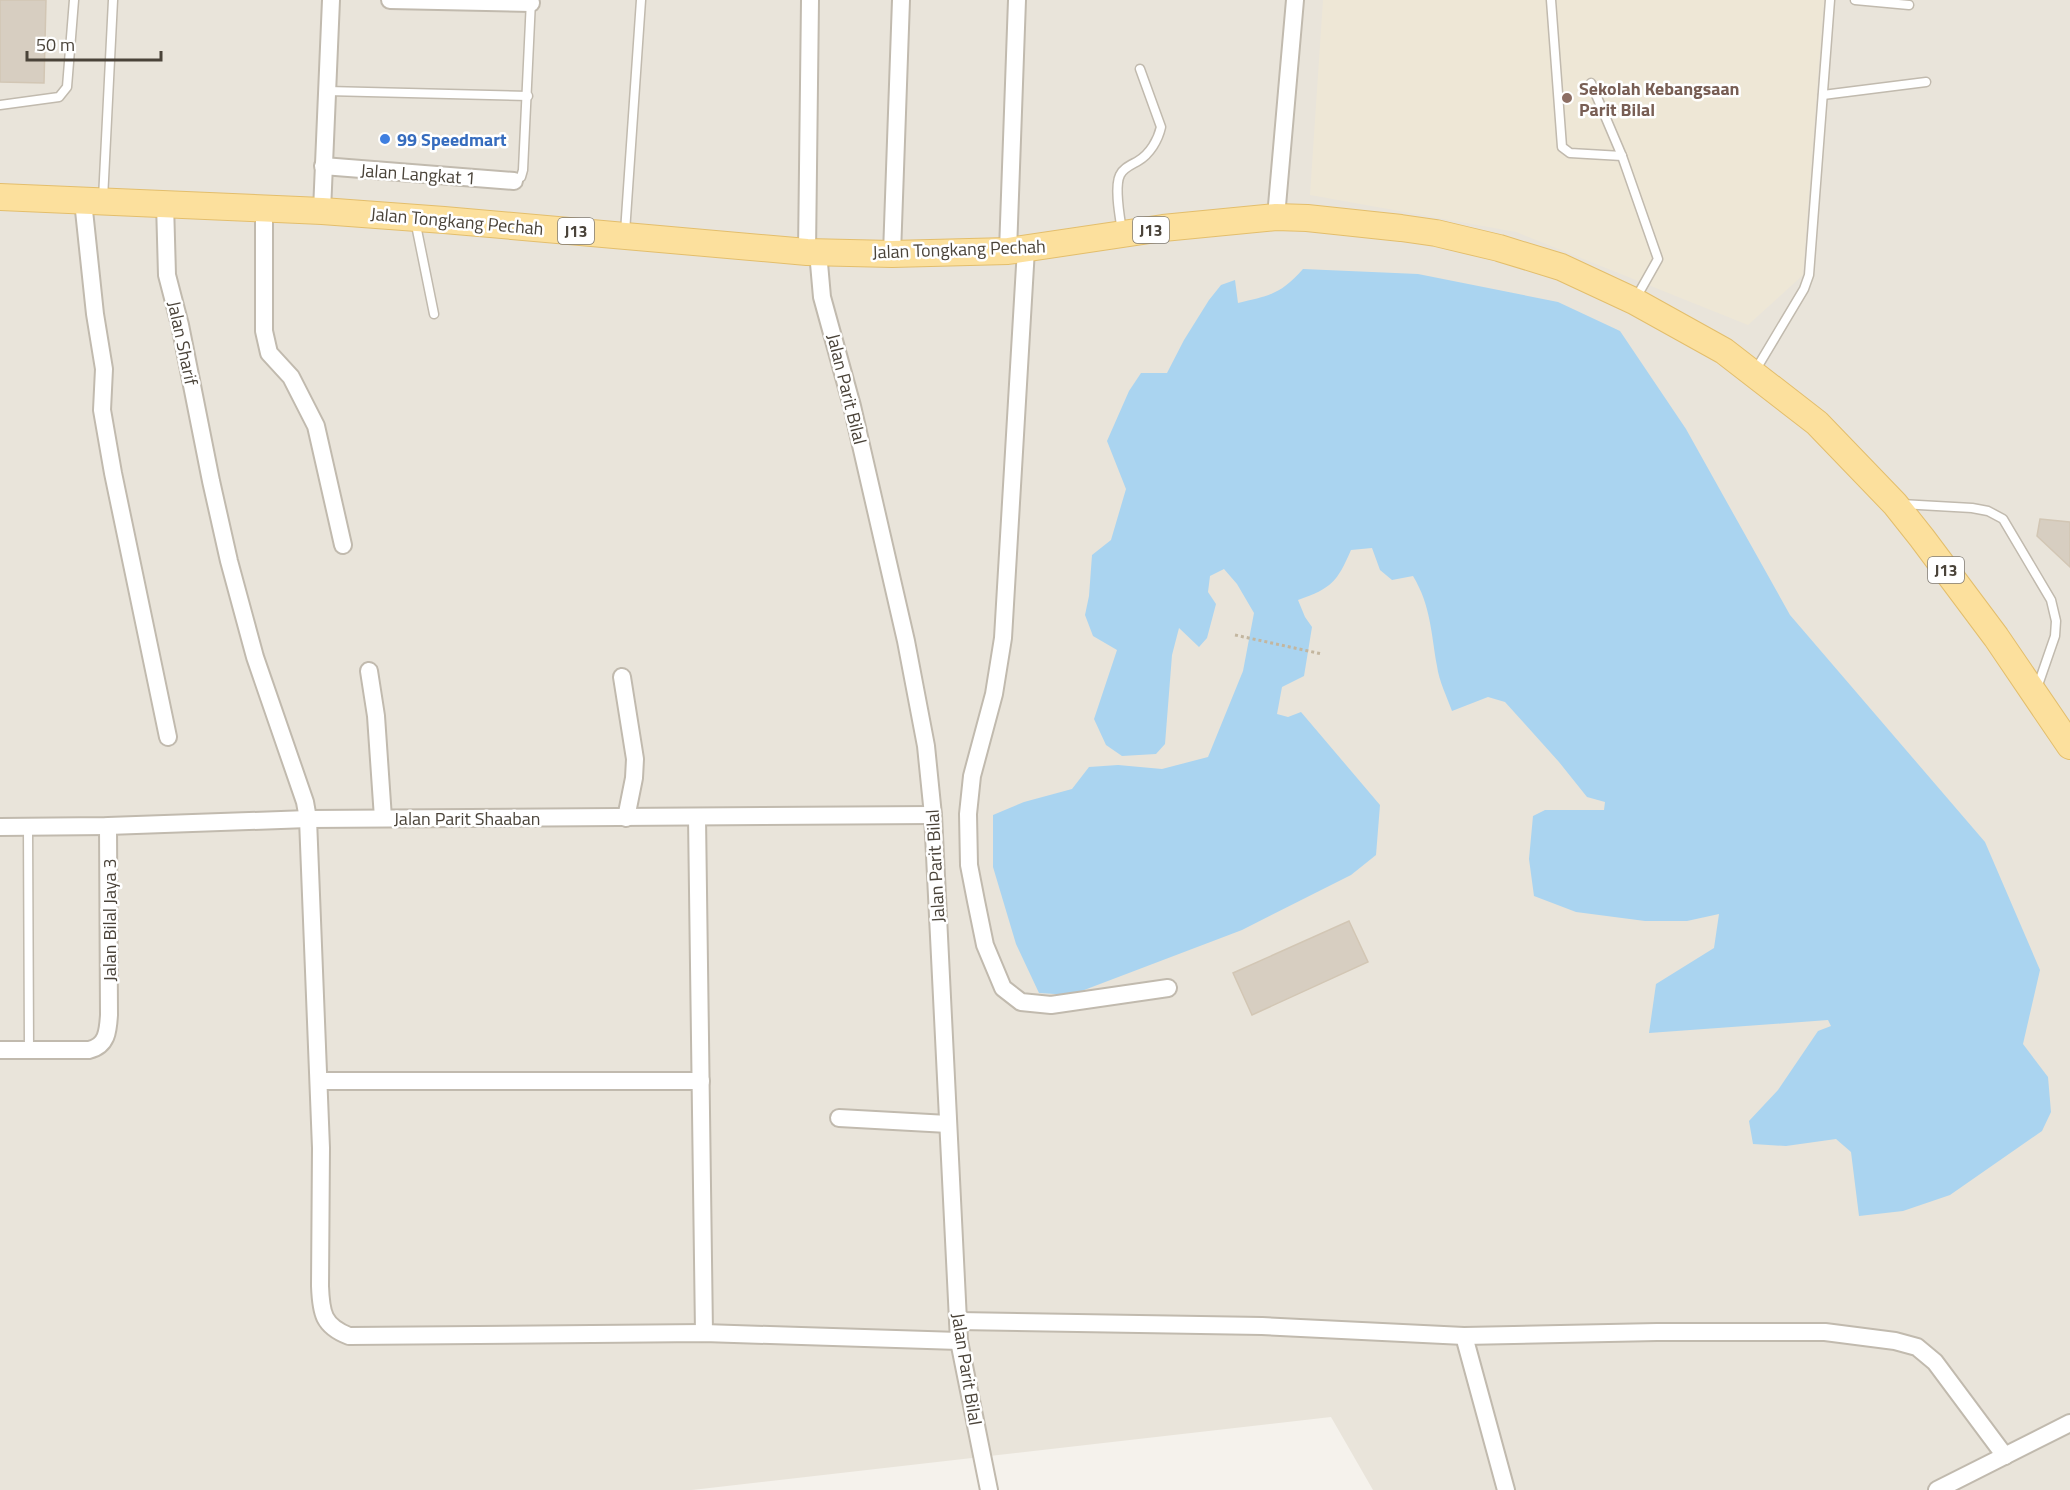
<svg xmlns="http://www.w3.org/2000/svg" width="2070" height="1490" font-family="'Titillium Web',sans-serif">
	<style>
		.residential { fill: #e9e4da }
		.education { fill: #eee7d6 }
		.water { fill: #aad4f0 }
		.building { fill: #d7cec1; stroke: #d2c6b4; stroke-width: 1.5 }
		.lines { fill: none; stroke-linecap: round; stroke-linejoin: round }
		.lane-casing { stroke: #c1baae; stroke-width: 11 }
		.street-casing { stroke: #c1baae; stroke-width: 20 }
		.primary-casing { stroke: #e3be6c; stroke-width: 28 }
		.path { stroke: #c3b69f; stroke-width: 3; stroke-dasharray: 3 3; stroke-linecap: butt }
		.lane { stroke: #fff; stroke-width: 8 }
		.street { stroke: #fff; stroke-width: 16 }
		.primary { stroke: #fce09d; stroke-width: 26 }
		.education-dot { fill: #8d6e63; stroke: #fff; stroke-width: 2 }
		.shop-dot { fill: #3f7fe0; stroke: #fff; stroke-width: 2 }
		.labels { text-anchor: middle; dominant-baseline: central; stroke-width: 5; stroke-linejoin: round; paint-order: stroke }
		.shield { fill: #fff; stroke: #807b74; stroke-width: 1.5 }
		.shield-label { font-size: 16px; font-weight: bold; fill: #4a4339 }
		.education-label { font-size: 18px; font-weight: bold; fill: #785e54; stroke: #fff; text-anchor: start }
		.shop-label { font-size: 18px; font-weight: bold; fill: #366cbe; stroke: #fff; text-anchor: start }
		.street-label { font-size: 18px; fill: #4a4339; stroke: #fff }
	</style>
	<rect width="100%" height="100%" fill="#f5f2ec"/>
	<polygon class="residential" points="0,0 2070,0 2070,1490 1373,1490 1331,1417 692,1490 0,1490"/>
	<polygon class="education" points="1323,0 1824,0 1803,275 1748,325 1516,232 1310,195"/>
	<path class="water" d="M 1303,269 L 1418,274 L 1558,302 L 1620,331 L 1686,429 L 1790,615 L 1985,842 L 2040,970 L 2023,1044 L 2048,1077 L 2051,1112 L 2042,1131 L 1950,1195 L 1903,1211 L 1859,1216 L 1851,1152 L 1836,1139 L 1786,1146 L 1753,1144 L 1749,1121 L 1778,1090 L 1818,1031 L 1831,1026 L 1828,1020 L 1649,1033 L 1656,984 L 1714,948 L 1719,914 L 1687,921 L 1645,921 L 1576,912 L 1534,896 L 1529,859 L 1533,816 L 1545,810 L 1604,810 L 1605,802 L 1587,797 L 1559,762 L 1505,702 L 1488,697 L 1452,711 C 1447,697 1439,681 1437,666 C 1431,633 1431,606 1413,576 L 1392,580 L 1380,570 L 1372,548 L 1351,550 C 1337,582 1332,588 1298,600 L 1305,617 L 1312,627 L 1304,676 L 1282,687 L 1277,714 L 1288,717 L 1301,712 L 1380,805 L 1376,855 L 1351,875 L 1242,930 L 1071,995 L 1039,993 L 1016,944 L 993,867 L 993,815 L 1024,802 L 1072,789 L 1089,767 L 1118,765 L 1162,769 L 1208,757 L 1243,671 L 1254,613 L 1237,584 L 1224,569 L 1210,576 L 1208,592 L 1216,604 L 1207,638 L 1199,647 L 1179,628 L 1172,655 L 1165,744 L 1156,754 L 1122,756 L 1106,745 L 1094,719 L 1117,650 L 1093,636 L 1085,615 L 1089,596 L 1092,555 L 1111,540 L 1126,489 L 1107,441 L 1129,391 L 1141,373 L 1167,373 L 1184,340 L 1209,300 L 1221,285 L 1235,280 L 1238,303 C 1269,296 1281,294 1303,269 Z"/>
	<g class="building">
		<polygon points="0,0 46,0 44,83 0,82"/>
		<polygon points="2040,519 2070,522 2070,567 2037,536"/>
		<polygon points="1349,921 1368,962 1252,1015 1233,973"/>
	</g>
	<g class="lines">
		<defs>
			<g id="lane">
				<polyline points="1551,0 1562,147 1570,153 1622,156"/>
				<polyline points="1855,0 1909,5"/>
				<polyline points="1591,83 1622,156 1658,259 1636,298"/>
				<polyline points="327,91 528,96"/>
				<polyline points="1823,95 1926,82"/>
				<polyline points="0,105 59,97 67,87 74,0"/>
				<polyline points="514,181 521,177 523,170 531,0"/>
				<polyline points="103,199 113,0"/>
				<polyline points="415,220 434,314"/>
				<path d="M 1122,231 C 1120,218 1114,187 1120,175 C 1123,168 1131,165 1138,161 C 1150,154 1158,140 1161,127 L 1140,69"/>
				<polyline points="625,232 641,0"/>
				<polyline points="1755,371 1804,289 1809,275 1830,0"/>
				<polyline points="1901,504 1972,508 1988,511 2003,519 2051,600 2056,621 2055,636 2037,688"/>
				<polyline points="28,827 29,1050"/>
			</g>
			<g id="street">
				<polyline points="390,0 531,3"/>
				<polyline points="323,166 514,181"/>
				<polyline points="83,201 95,314 104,369 102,410 113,473 168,737"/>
				<path d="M 165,203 L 167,275 L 180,325 L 211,481 L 229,561 L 255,657 L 305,802 L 308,819 L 321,1148 L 320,1286 C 321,1313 323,1326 349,1336 L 704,1333 L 959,1341"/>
				<polyline points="264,209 264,331 269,353 291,377 316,426 343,545"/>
				<polyline points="322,211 331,0"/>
				<polyline points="1276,217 1295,0"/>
				<polyline points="1026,249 1003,638 994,694 972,776 968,814 969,865 976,901 985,945 1003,988 1021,1002 1051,1005 1168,988"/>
				<polyline points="1008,251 1017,0"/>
				<polyline points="807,252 810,0"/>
				<polyline points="818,252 822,297 852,406 906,641 926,746 933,815 959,1341 989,1490"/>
				<polyline points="892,254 901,0"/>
				<polyline points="369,671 376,716 383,818"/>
				<polyline points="622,677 635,759 634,778 626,818"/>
				<polyline points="697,817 704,1333"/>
				<polyline points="0,827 108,826 308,819 933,815"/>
				<path d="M 0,1050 L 89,1050 C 107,1046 108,1031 109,1015 L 108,826"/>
				<polyline points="319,1081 701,1081"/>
				<polyline points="839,1118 948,1124"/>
				<polyline points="958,1321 1262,1326 1464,1336 1657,1332 1825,1332 1895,1341 1917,1347 1935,1362 2005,1456"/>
				<polyline points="1464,1336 1506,1490"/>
				<polyline points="1937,1490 2070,1423"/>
			</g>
			<polyline id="primary" points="0,197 322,211 444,220 807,252 892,254 1008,251 1163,228 1276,217 1307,218 1401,228 1436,233 1499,248 1561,267 1634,301 1724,351 1817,423 1895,504 1922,538 1996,637 2070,746"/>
		</defs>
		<use href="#lane" class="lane-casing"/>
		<use href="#street" class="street-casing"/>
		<use href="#primary" class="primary-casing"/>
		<polyline class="path" points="1235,635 1322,654"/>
		<use href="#lane" class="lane"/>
		<use href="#street" class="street"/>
		<use href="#primary" class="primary"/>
	</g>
	<circle class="education-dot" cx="1567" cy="98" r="6"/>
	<circle class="shop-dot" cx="385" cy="139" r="6"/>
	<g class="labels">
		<g class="shield">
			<rect x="1133" y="217" width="36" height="26" rx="4.5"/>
			<rect x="558" y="218" width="36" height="26" rx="4.5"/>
			<rect x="1928" y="557" width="36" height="26" rx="4.5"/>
		</g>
		<g class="shield-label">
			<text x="1151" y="230">J13</text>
			<text x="576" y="231">J13</text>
			<text x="1946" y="570">J13</text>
		</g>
		<g class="education-label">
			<text x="1579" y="88">Sekolah Kebangsaan<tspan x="1579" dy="21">Parit Bilal</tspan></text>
		</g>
		<g class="shop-label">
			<text x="397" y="139">99 Speedmart</text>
		</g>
		<g class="street-label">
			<text transform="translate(418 174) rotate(4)">Jalan Langkat 1</text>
			<text transform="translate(457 221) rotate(5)">Jalan Tongkang Pechah</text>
			<text transform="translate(959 249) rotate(-2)">Jalan Tongkang Pechah</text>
			<text transform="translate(183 343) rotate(78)">Jalan Sharif</text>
			<text transform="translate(847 389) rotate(76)">Jalan Parit Bilal</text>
			<text x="467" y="818">Jalan Parit Shaaban</text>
			<text transform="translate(935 866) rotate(-93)">Jalan Parit Bilal</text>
			<text transform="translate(109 920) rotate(-90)">Jalan Bilal Jaya 3</text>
			<text transform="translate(967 1369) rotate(81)">Jalan Parit Bilal</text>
		</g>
	</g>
	<path d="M27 51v9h134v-9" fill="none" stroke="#4a4339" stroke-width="3"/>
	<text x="36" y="51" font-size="18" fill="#4a4339" stroke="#ffffff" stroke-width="4.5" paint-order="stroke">50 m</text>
</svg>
